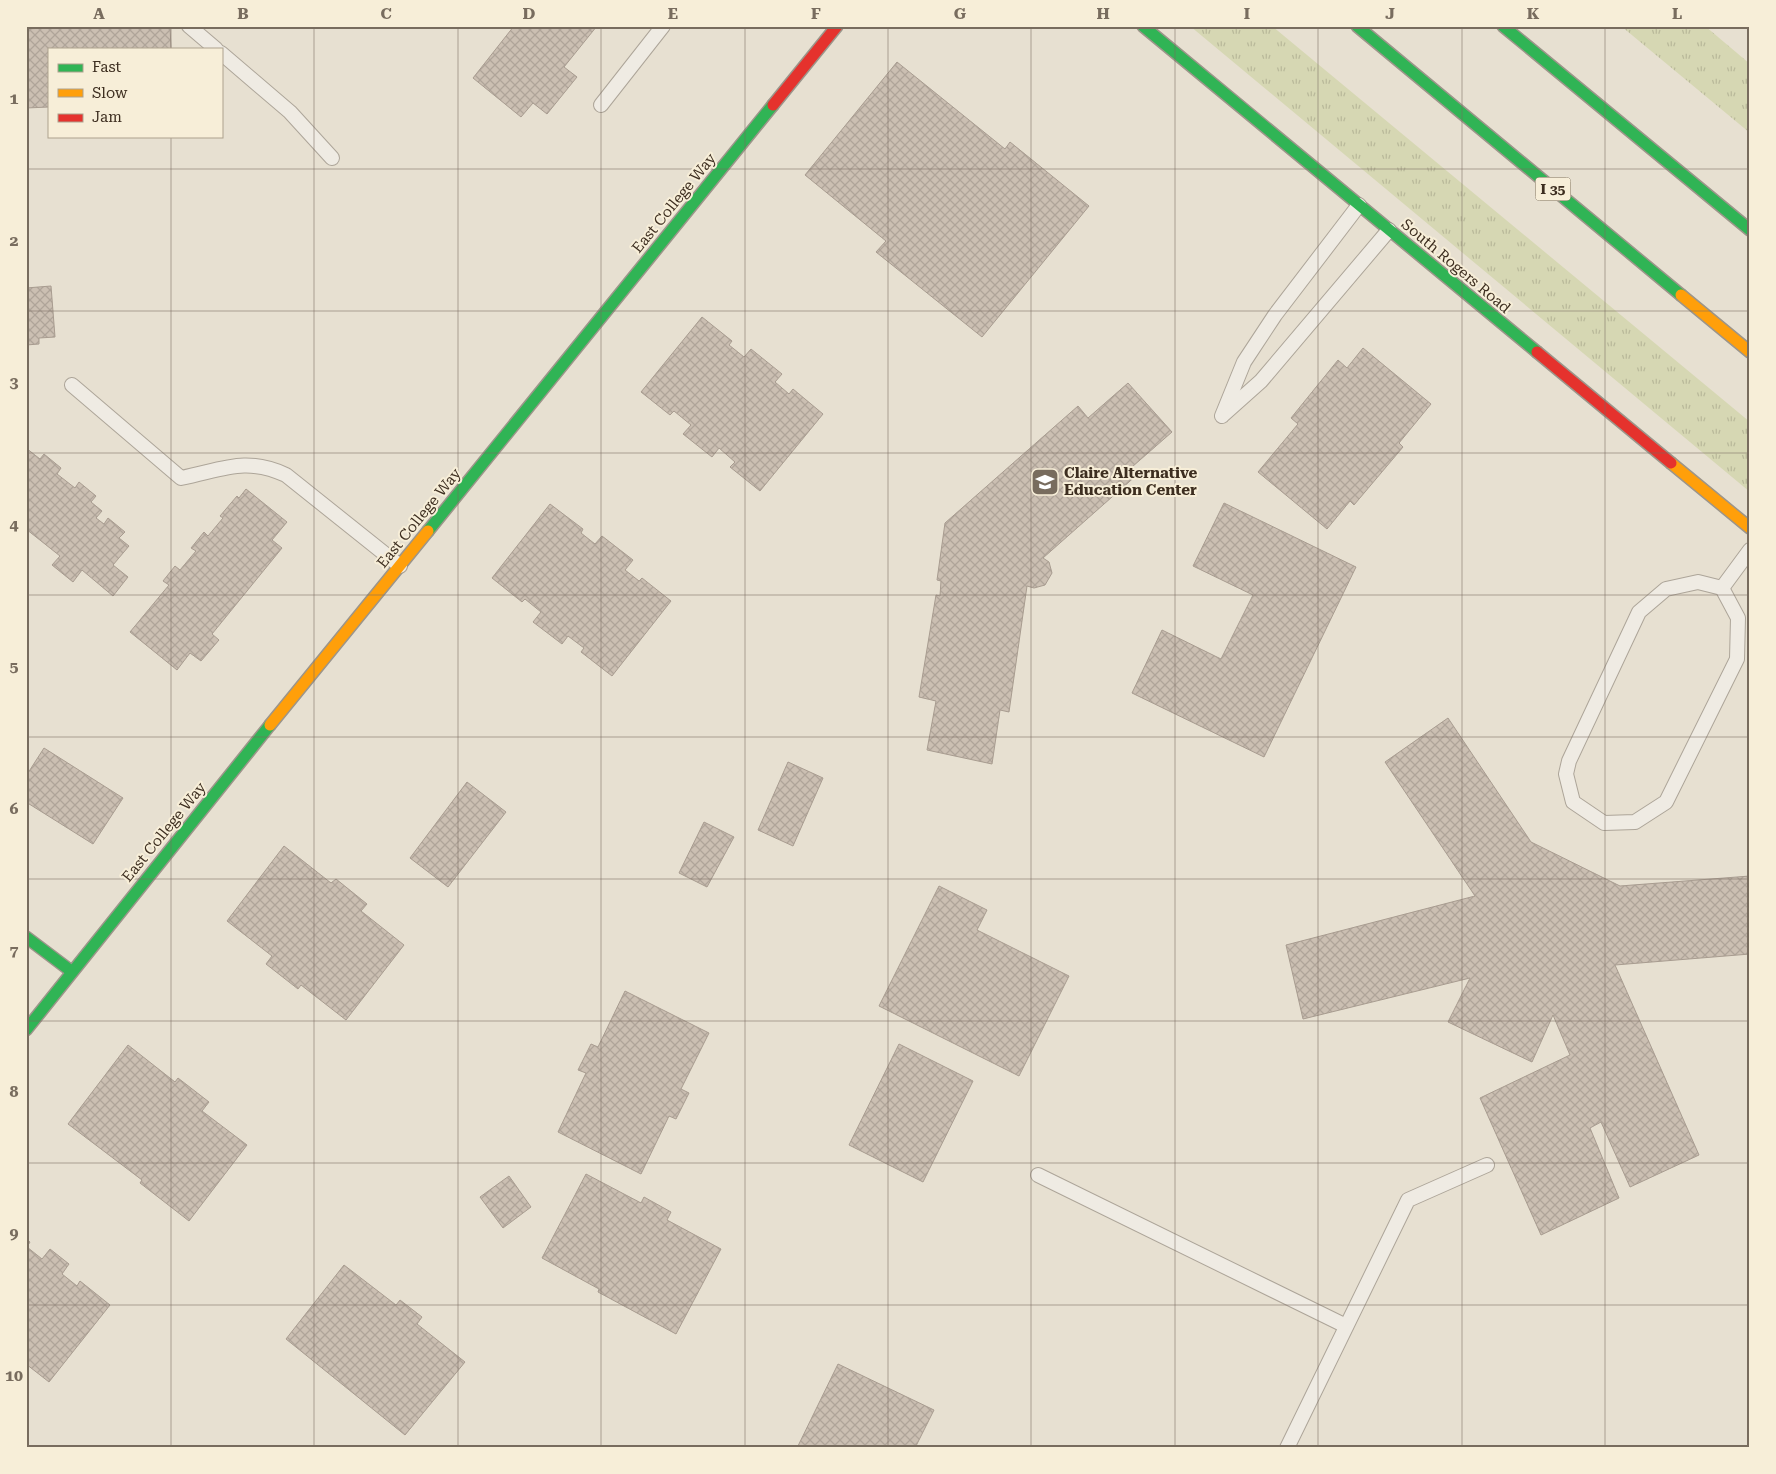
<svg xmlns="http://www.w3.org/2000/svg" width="1776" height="1474" font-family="'Roboto Serif',serif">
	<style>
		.grass { fill: url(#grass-tufts) }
		.building { fill: url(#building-cross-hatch); stroke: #a89c90 }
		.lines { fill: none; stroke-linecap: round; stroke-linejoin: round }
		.lane-casing { stroke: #ada599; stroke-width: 16 }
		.fast-casing { stroke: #9c958a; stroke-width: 14 }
		.slow-casing { stroke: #9c958a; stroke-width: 14 }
		.jam-casing { stroke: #9c958a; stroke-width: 14 }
		.lane { stroke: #efebe3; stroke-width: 14 }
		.fast { stroke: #30b455; stroke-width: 11 }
		.slow { stroke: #ff9f0a; stroke-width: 11 }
		.jam { stroke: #e5322d; stroke-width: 11 }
		.grid { fill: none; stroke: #786c5e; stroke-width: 1; stroke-opacity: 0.55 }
		.labels { text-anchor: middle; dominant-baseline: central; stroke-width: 4; stroke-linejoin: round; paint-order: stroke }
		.shield { fill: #f7eed8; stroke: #756857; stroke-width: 1 }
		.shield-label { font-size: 14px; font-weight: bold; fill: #3d2e20 }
		.street-label { font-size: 15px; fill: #3d2e20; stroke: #f7eed8 }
		.poi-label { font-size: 15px; font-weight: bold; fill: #3d2e20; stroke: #f7eed8; text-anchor: start }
		.neatline { fill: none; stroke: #786c5e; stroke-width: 2 }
		.grid-label { font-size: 16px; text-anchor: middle; font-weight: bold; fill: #786c5e }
	</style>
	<defs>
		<pattern id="grass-tufts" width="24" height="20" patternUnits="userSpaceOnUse" patternTransform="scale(1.25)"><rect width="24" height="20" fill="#d6d7b3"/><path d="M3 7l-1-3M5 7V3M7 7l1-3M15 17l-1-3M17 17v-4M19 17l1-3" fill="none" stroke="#b9b99a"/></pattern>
		<pattern id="building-cross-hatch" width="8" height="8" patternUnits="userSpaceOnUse" patternTransform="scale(1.25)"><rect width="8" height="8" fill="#cbbfb2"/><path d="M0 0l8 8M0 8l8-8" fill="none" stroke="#afa499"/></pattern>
	</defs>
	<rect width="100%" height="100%" fill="#e7e0d1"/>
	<g class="grass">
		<polygon points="1190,26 1272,26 1750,422 1750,492"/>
		<polygon points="1621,26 1705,26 1750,64 1750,133"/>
	</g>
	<g class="building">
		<polygon points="83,26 170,26 171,49 49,49 49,107 26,108 26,29"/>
		<polygon points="514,26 597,26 564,67 577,77 547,114 533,103 521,117 473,78"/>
		<polygon points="897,62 1005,149 1010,142 1089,206 982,337 876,252 886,241 805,175"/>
		<polygon points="51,286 55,337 39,338 39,344 26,345 26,288"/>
		<polygon points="702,317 732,341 729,345 744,357 751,349 782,374 775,382 789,394 793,389 823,414 760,491 730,467 735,462 719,448 712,457 683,434 691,425 674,411 670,415 641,392"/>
		<polygon points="1363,348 1431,404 1399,443 1403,447 1354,505 1350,501 1327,529 1258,472 1298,424 1291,418 1338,360 1347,368"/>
		<polygon points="1128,383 1172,432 1132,467 1138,474 1043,558 1049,562 1052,573 1045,585 1034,588 1027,586 1009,712 1000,710 992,764 927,750 936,701 919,697 936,595 940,596 941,581 937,580 945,523 1078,406 1088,418"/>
		<polygon points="26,448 40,459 44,454 61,468 57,474 75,488 79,482 96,496 91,502 102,511 96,518 104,524 108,518 125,532 119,538 129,546 113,565 128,577 113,596 82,570 73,582 52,565 60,556 26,529"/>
		<polygon points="246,489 287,522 272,540 282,548 212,634 219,640 201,661 190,653 177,670 130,632 169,585 163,581 175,566 180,570 196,551 191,548 204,532 208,536 223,518 220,516 237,496 239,498"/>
		<polygon points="1224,503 1356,567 1264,757 1132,693 1162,630 1221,659 1253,595 1193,566"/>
		<polygon points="550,504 583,529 581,533 595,544 602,536 633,560 625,570 639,581 642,578 671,601 612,676 581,652 584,648 568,636 562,644 533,622 541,612 525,599 522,602 492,578"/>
		<polygon points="1448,718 1531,842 1620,886 1750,876 1750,954 1615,965 1699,1155 1630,1187 1601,1122 1590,1128 1619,1198 1541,1235 1480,1098 1570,1055 1553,1015 1532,1062 1448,1022 1470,978 1303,1019 1286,945 1475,896 1385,762"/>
		<polygon points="44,748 123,798 93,844 26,802 26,776"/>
		<polygon points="788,762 823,778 793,846 758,830"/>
		<polygon points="467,782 506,812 448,887 410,858"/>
		<polygon points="704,822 734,837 707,887 679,873"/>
		<polygon points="284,846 331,883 336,879 367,904 361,911 404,945 346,1020 301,985 298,989 266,964 272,956 227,921"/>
		<polygon points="939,886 987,910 977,930 1069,976 1019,1076 879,1006"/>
		<polygon points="625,991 709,1033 681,1089 689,1093 676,1119 669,1116 641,1174 558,1132 586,1073 578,1070 591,1044 598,1047"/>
		<polygon points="899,1044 973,1081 923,1182 849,1145"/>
		<polygon points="128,1045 175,1082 178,1078 209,1102 202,1111 247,1145 189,1221 140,1183 142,1180 68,1124"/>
		<polygon points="586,1174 641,1203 644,1197 671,1212 667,1220 721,1249 676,1334 598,1292 599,1289 542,1258"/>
		<polygon points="509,1176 531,1207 503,1228 480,1197"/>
		<polygon points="26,1239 30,1242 27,1247 42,1259 50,1249 69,1264 62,1274 77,1286 80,1281 110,1305 49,1382 26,1364"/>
		<polygon points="344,1265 396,1305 400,1300 422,1317 417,1324 465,1362 405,1435 286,1339"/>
		<polygon points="838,1364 934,1410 915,1448 797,1448"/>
	</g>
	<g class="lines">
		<defs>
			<g id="lane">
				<polyline points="189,26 216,49"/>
				<polyline points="221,53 290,112 332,158"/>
				<polyline points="601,105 663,26"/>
				<path d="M 72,385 L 181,478 C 222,470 245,456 286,475 L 400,566"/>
				<polyline points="1224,414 1261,381 1389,230"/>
				<polyline points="1222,416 1244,362 1275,315 1359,205"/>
				<polygon points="1698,582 1722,588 1738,618 1737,659 1666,802 1635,822 1604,823 1573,802 1566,774 1569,761 1639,612 1666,589"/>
				<polyline points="1722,588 1750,550"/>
				<polyline points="1038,1175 1346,1326"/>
				<polyline points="1287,1448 1408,1200 1487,1165"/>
			</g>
			<g id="fast">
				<polyline points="1143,26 1537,352"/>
				<polyline points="1357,26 1681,295"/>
				<polyline points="1503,26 1750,230"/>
				<polyline points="428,531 773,105"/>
				<polyline points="26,937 71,971"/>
				<polyline points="26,1030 270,725"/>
			</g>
			<g id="slow">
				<polyline points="1681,295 1750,352"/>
				<polyline points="1671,463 1750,528"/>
				<polyline points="270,725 428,531"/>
			</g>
			<g id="jam">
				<polyline points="773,105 837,26"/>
				<polyline points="1537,352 1671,463"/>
			</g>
		</defs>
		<use href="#lane" class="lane-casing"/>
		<use href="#fast" class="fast-casing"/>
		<use href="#slow" class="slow-casing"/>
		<use href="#jam" class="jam-casing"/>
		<use href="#lane" class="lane"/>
		<use href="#fast" class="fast"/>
		<use href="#slow" class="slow"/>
		<use href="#jam" class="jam"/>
	</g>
	<path class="grid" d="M 171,26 L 171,49M 314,26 L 314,1448M 458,26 L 458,1448M 601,26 L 601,1448M 745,26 L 745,1448M 888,26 L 888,1448M 1031,26 L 1031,1448M 1175,26 L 1175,1448M 1318,26 L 1318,1448M 1462,26 L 1462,1448M 1605,26 L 1605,1448M 171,136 L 171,1448M 26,169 L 1750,169M 26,311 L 1750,311M 26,453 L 1750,453M 26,595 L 1750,595M 26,737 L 1750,737M 26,879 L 1750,879M 26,1021 L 1750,1021M 26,1163 L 1750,1163M 26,1305 L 1750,1305"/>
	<defs>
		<symbol id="school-square" viewBox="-11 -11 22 22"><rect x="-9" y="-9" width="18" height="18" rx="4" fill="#786c5e" stroke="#f7eed8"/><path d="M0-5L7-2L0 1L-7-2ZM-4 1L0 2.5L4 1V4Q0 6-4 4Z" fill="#fff"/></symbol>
	</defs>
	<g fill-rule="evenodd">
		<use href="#school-square" x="1029" y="466" width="32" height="32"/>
	</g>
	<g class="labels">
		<rect class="shield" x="1535.5" y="177.5" width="35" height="23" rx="4"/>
		<g class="shield-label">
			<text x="1553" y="189">I 35</text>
		</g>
		<g class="street-label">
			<text transform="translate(674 203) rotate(-51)">East College Way</text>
			<text transform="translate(1456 266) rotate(40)">South Rogers Road</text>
			<text transform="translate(419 518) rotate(-51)">East College Way</text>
			<text transform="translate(164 832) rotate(-51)">East College Way</text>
		</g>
		<g class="poi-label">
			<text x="1064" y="473">Claire Alternative<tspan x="1064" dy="17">Education Center</tspan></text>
		</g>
	</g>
	<rect width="1776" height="1474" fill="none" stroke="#f7eed8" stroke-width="55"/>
	<rect x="48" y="48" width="175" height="90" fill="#f7eed8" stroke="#ada18e"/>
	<rect x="58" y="64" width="25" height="8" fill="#30b455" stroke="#ada18e"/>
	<text x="92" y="72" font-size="15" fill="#3d2e20">Fast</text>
	<rect x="58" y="89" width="25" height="8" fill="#ff9f0a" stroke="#ada18e"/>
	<text x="92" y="98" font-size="15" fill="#3d2e20">Slow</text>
	<rect x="58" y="114" width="25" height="8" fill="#e5322d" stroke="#ada18e"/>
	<text x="92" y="122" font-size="15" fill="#3d2e20">Jam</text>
	<rect x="28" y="28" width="1720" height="1418" class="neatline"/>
	<g class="grid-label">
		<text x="99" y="19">A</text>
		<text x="243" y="19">B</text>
		<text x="386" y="19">C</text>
		<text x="529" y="19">D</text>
		<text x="673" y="19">E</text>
		<text x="816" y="19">F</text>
		<text x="960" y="19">G</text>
		<text x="1103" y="19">H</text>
		<text x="1247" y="19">I</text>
		<text x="1390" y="19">J</text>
		<text x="1533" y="19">K</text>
		<text x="1677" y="19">L</text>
		<text x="14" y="104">1</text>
		<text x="14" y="246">2</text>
		<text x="14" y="388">3</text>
		<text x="14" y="530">4</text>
		<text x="14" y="672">5</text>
		<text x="14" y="814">6</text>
		<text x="14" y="956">7</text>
		<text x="14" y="1097">8</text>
		<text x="14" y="1239">9</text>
		<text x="14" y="1381">10</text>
	</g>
</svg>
